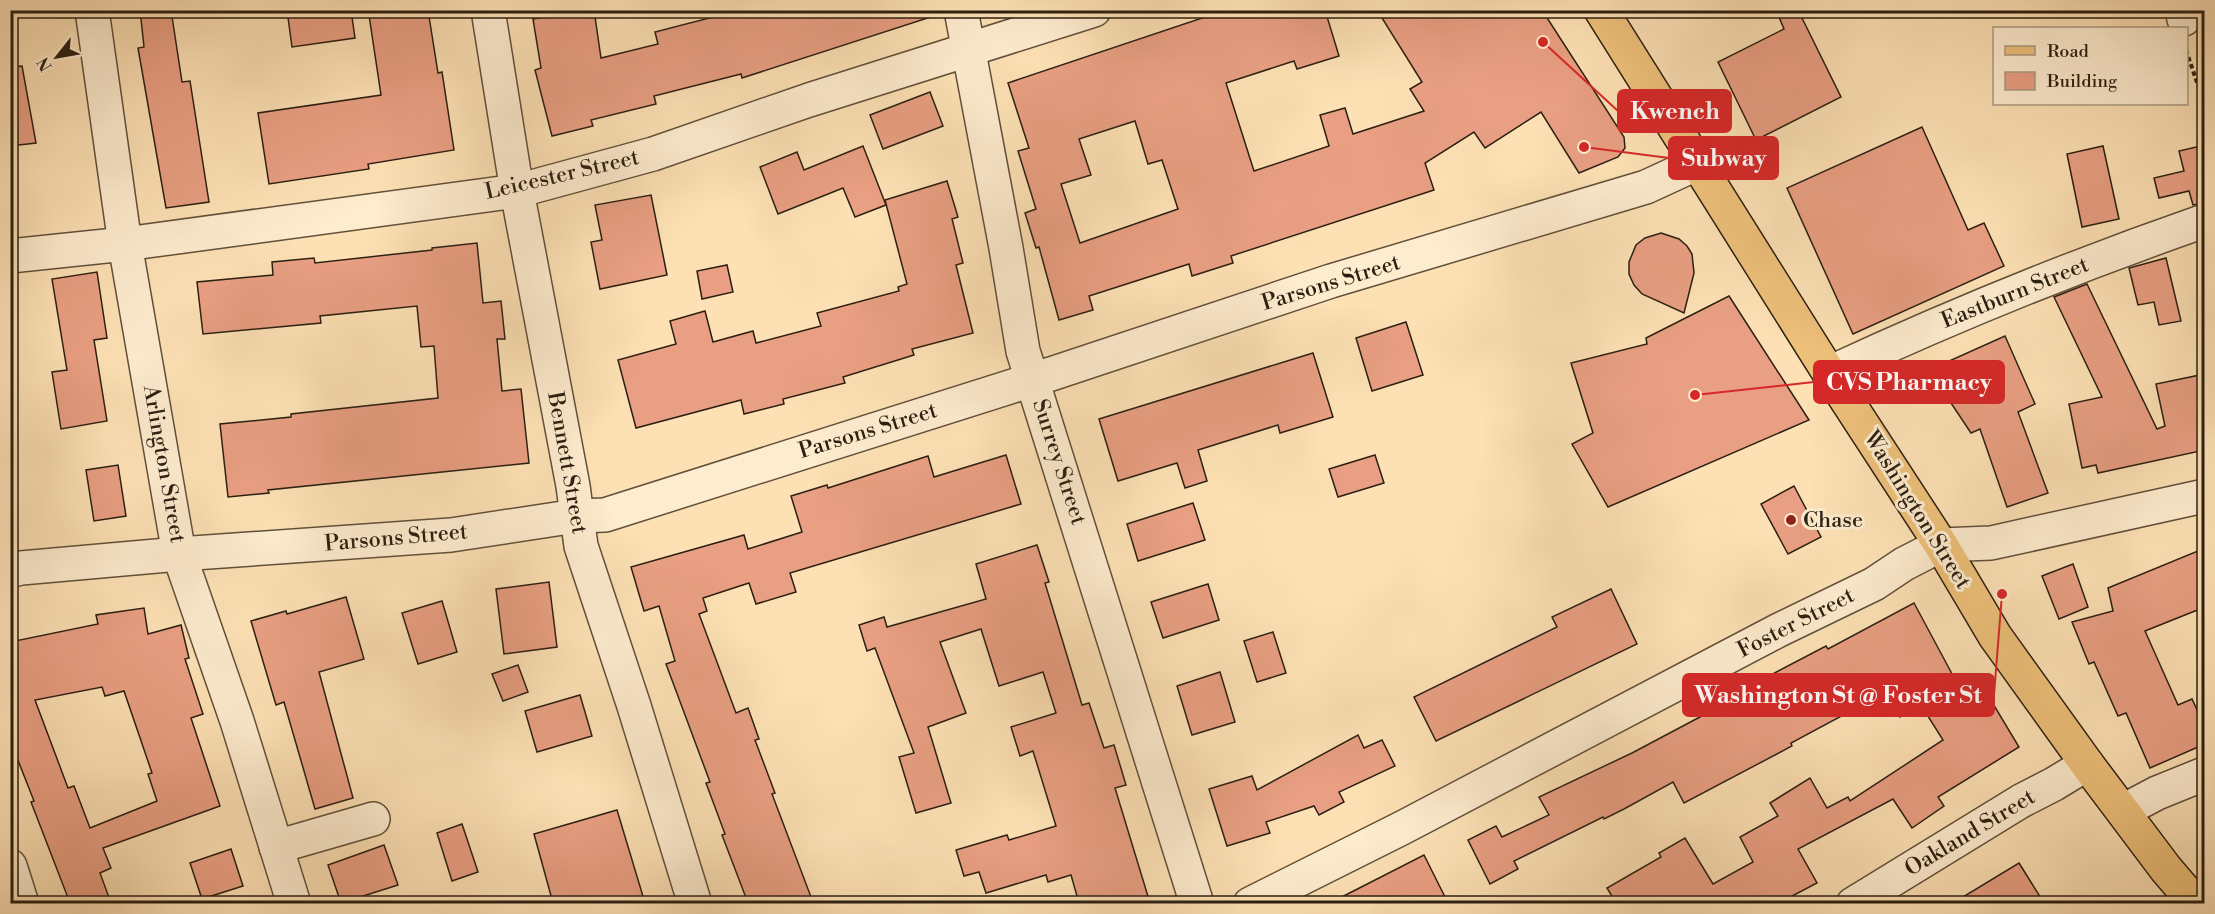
<svg xmlns="http://www.w3.org/2000/svg" width="2215" height="914" font-family="'Libre Bodoni',serif">
	<style>
		.building { fill: #e99f83; stroke: #2b1f11; stroke-width: 1.5; fill-rule: evenodd }
		.lines { fill: none; stroke-linecap: round; stroke-linejoin: round }
		.minor-casing { stroke: #60503a; stroke-width: 36 }
		.major-casing { stroke: #2b1f11; stroke-width: 36 }
		.path { stroke: #2b1f11; stroke-width: 4; stroke-dasharray: 4.5 3; stroke-linecap: butt }
		.minor { stroke: #feeccf; stroke-width: 33 }
		.major { stroke: #eec07a; stroke-width: 33 }
		.poi-dot { fill: #8f2418; stroke: #feeccf; stroke-width: 2 }
		.labels { text-anchor: middle; dominant-baseline: central; stroke-width: 6; stroke-linejoin: round; paint-order: stroke }
		.street-label { font-size: 22px; fill: #2b1f11; stroke: #feeccf }
		.poi-label { font-size: 22px; fill: #2b1f11; stroke: #feeccf; text-anchor: start }
		.leader { fill: none; stroke: #d62828; stroke-width: 2 }
		.callout-dot { fill: #d62828; stroke: #feeccf; stroke-width: 2 }
		.callout { fill: #d62828; stroke: #d62828; stroke-width: 2 }
		.callout-label { font-size: 24px; text-anchor: middle; font-weight: bold; fill: #fff }
	</style>
	<rect width="100%" height="100%" fill="#fde1b5"/>
	<filter id="stains"><feTurbulence type="fractalNoise" baseFrequency=".00333" numOctaves="4"/><feColorMatrix values="0 0 0 0 .2 0 0 0 0 .09 0 0 0 0 .02 0 0 0 .5 -.17"/></filter>
	<radialGradient id="worn" r=".72"><stop offset=".6" stop-color="#630" stop-opacity="0"/><stop offset="1" stop-color="#630" stop-opacity=".3"/></radialGradient>
	<g class="building">
		<polygon points="140,10 171,10 182,82 190,81 209,202 166,208 138,48 144,47"/>
		<polygon points="287,10 351,10 355,38 292,47"/>
		<polygon points="398,10 428,10 438,73 442,72 454,150 368,164 369,169 269,184 258,113 381,95 369,15"/>
		<polygon points="586,10 594,10 601,58 658,44 655,32 721,15 720,10 937,10 937,15 742,78 741,74 654,96 656,104 591,120 593,126 552,136 535,70 541,68 533,19"/>
		<path d="M 1226,10 L 1325,10 L 1339,56 L 1297,69 L 1294,61 L 1226,83 L 1254,171 L 1329,146 L 1320,115 L 1345,108 L 1353,134 L 1424,111 L 1410,89 L 1422,82 L 1377,10 L 1542,10 L 1624,137 L 1625,148 L 1618,157 L 1579,173 L 1541,112 L 1485,148 L 1474,132 L 1425,163 L 1434,190 L 1231,256 L 1233,263 L 1192,276 L 1189,264 L 1089,296 L 1093,310 L 1059,320 L 1039,247 L 1036,248 L 1025,213 L 1036,209 L 1018,151 L 1029,148 L 1008,83 ZM 1135,121 L 1148,164 L 1162,160 L 1178,209 L 1080,243 L 1061,184 L 1091,175 L 1079,139 Z"/>
		<polygon points="1776,10 1798,10 1841,97 1756,140 1718,62 1784,29"/>
		<polygon points="22,66 36,143 10,146 10,67"/>
		<polygon points="930,92 943,126 883,149 870,115"/>
		<polygon points="1922,127 1968,230 1984,223 2004,266 1853,334 1787,188"/>
		<polygon points="2205,145 2205,203 2193,205 2189,191 2159,198 2154,178 2184,171 2179,151"/>
		<polygon points="863,146 886,205 855,217 843,188 778,214 760,167 797,152 804,170"/>
		<polygon points="2103,146 2119,219 2082,227 2067,154"/>
		<polygon points="947,181 958,217 952,219 963,263 956,265 973,333 912,349 914,355 843,377 845,383 783,399 784,404 744,414 741,400 636,428 618,360 676,344 670,321 705,311 713,342 753,331 756,343 821,326 817,313 899,291 898,287 907,284 885,200"/>
		<polygon points="651,195 667,275 600,289 591,242 602,240 595,205"/>
		<polygon points="1661,233 1679,239 1687,246 1692,254 1694,273 1684,313 1642,294 1634,285 1629,274 1629,262 1636,245 1645,238"/>
		<polygon points="477,243 483,303 501,301 505,339 497,339 502,391 521,389 529,463 268,490 269,493 228,497 220,424 291,417 291,414 438,398 434,346 421,347 417,306 320,316 321,323 203,334 197,282 273,275 272,262 314,258 315,263 432,250 432,248"/>
		<polygon points="2166,258 2181,321 2159,325 2154,302 2138,305 2129,268"/>
		<polygon points="727,265 733,292 702,299 697,271"/>
		<polygon points="97,272 107,338 94,340 107,421 61,429 52,372 67,370 52,279"/>
		<polygon points="2087,284 2157,429 2165,426 2156,384 2200,375 2205,396 2205,450 2098,473 2096,465 2082,468 2069,404 2102,397 2054,297"/>
		<polygon points="1729,296 1809,420 1608,507 1572,444 1593,433 1571,363 1647,344 1646,338"/>
		<polygon points="1406,322 1423,375 1372,391 1356,338"/>
		<polygon points="2005,336 2035,404 2018,412 2048,493 2007,507 1980,429 1971,433 1929,370"/>
		<polygon points="1313,353 1333,417 1280,433 1278,425 1198,450 1207,481 1185,488 1177,463 1118,481 1099,419"/>
		<polygon points="1006,455 1021,504 790,573 796,592 756,604 749,583 703,598 707,611 699,614 736,713 748,708 759,739 755,740 775,793 772,794 811,897 794,903 748,903 722,835 725,834 706,783 710,782 666,664 675,661 659,606 644,611 631,567 744,535 748,549 802,532 791,496 827,485 828,488 928,456 934,477"/>
		<polygon points="1375,455 1384,483 1338,497 1329,469"/>
		<polygon points="118,465 126,516 94,521 86,470"/>
		<polygon points="1794,486 1821,537 1788,554 1761,504"/>
		<polygon points="1193,503 1205,540 1138,561 1127,524"/>
		<polygon points="1037,545 1049,582 1045,583 1082,705 1089,703 1104,748 1114,745 1126,785 1115,788 1150,903 1079,903 1071,875 1048,882 1046,875 986,893 979,872 964,876 956,850 1007,835 1009,840 1056,826 1033,751 1020,756 1011,727 1056,713 1043,672 999,686 981,629 940,642 966,713 928,727 951,803 916,813 899,757 914,753 875,648 867,651 859,625 884,617 887,627 986,599 976,564"/>
		<polygon points="2205,548 2205,607 2145,631 2178,705 2192,699 2205,727 2205,744 2150,768 2126,713 2118,716 2094,662 2089,664 2072,622 2113,611 2108,588"/>
		<polygon points="2073,564 2088,607 2059,619 2042,576"/>
		<polygon points="549,582 557,647 504,654 496,589"/>
		<polygon points="1208,584 1219,620 1163,638 1151,602"/>
		<polygon points="1611,589 1637,644 1436,741 1414,697 1557,627 1552,617"/>
		<polygon points="346,597 364,659 319,672 353,798 315,809 284,702 276,705 251,621 286,611 287,614"/>
		<polygon points="442,601 457,652 418,664 402,613"/>
		<polygon points="1914,603 1965,698 1983,687 2019,747 1938,797 1944,806 1912,828 1893,799 1798,849 1817,883 1779,903 1616,903 1607,888 1661,857 1659,853 1685,838 1713,884 1753,862 1740,837 1778,816 1770,803 1810,778 1827,808 1848,797 1850,801 1943,740 1921,705 1900,717 1886,692 1791,743 1792,746 1684,803 1673,782 1624,809 1604,819 1603,817 1514,861 1518,869 1490,884 1468,840 1496,826 1502,837 1549,815 1539,797 1632,753 1747,692 1746,688 1826,646 1828,649"/>
		<path d="M 144,608 L 148,634 L 181,625 L 189,658 L 185,659 L 203,714 L 191,718 L 220,806 L 103,848 L 111,868 L 100,873 L 111,903 L 70,903 L 31,802 L 34,801 L 10,740 L 10,642 L 98,624 L 96,615 ZM 102,687 L 105,696 L 124,691 L 152,773 L 148,774 L 157,801 L 90,828 L 74,786 L 68,788 L 35,700 Z"/>
		<polygon points="1273,632 1286,673 1257,682 1244,641"/>
		<polygon points="518,665 528,692 503,701 492,674"/>
		<polygon points="1220,672 1235,722 1192,735 1177,686"/>
		<polygon points="580,695 592,736 537,752 525,711"/>
		<polygon points="1358,735 1364,748 1382,740 1395,766 1339,792 1344,802 1319,815 1314,806 1266,822 1270,833 1227,846 1209,789 1252,776 1257,790"/>
		<polygon points="617,810 645,903 572,903 570,898 553,903 534,834"/>
		<polygon points="462,824 478,872 452,881 437,833"/>
		<polygon points="384,845 398,885 341,903 328,865"/>
		<polygon points="231,849 243,886 202,899 190,863"/>
		<polygon points="1424,855 1448,903 1330,903"/>
		<polygon points="2019,863 2044,903 1953,903"/>
	</g>
	<g class="lines">
		<defs>
			<g id="minor">
				<polyline points="92,10 125,244 179,554 237,721 294,904"/>
				<polyline points="488,10 517,191 573,486 581,546 634,706 695,904"/>
				<polyline points="961,10 1006,248 1023,351 1197,904"/>
				<polyline points="2182,10 2184,19"/>
				<polyline points="10,256 125,244 517,191 653,154 809,100 1094,10"/>
				<path d="M 1829,373 C 1952,316 2077,265 2204,221"/>
				<polyline points="10,571 21,568 179,554 451,535 576,516 605,515 1054,373 1331,281 1646,187 1698,163"/>
				<polyline points="2123,811 2157,793 2204,774"/>
				<polyline points="276,847 373,819"/>
				<polyline points="10,866 22,904"/>
				<polyline points="1250,904 1402,828 1779,630 1874,584 1904,564 1941,545 1991,543 2204,496"/>
				<polyline points="1853,904 2021,801 2054,784 2087,764"/>
			</g>
			<polyline id="major" points="1601,10 1829,373 1941,545 1995,636 2087,764 2166,869 2196,904"/>
		</defs>
		<use href="#minor" class="minor-casing"/>
		<use href="#major" class="major-casing"/>
		<polyline class="path" points="2186,50 2204,103"/>
		<use href="#minor" class="minor"/>
		<use href="#major" class="major"/>
	</g>
	<circle class="poi-dot" cx="1791" cy="520" r="6"/>
	<g class="labels">
		<g class="street-label">
			<text transform="translate(562 175) rotate(-13)">Leicester Street</text>
			<text transform="translate(1331 283) rotate(-17)">Parsons Street</text>
			<text transform="translate(2015 293) rotate(-22)">Eastburn Street</text>
			<text transform="translate(868 431) rotate(-17)">Parsons Street</text>
			<text transform="translate(1059 462) rotate(72)">Surrey Street</text>
			<text transform="translate(567 463) rotate(80)">Bennett Street</text>
			<text transform="translate(164 464) rotate(80)">Arlington Street</text>
			<text transform="translate(1917 510) rotate(58)">Washington Street</text>
			<text transform="translate(396 538) rotate(-5)">Parsons Street</text>
			<text transform="translate(1796 623) rotate(-27)">Foster Street</text>
			<text transform="translate(1970 833) rotate(-31)">Oakland Street</text>
		</g>
		<g class="poi-label">
			<text x="1803" y="520">Chase</text>
		</g>
	</g>
	<path class="leader" d="M1543 42L1618 111M1584 147L1669 158M1695 395L1814 382M2002 594L1994 695"/>
	<g class="callout-dot">
		<circle cx="1543" cy="42" r="6"/>
		<circle cx="1584" cy="147" r="6"/>
		<circle cx="1695" cy="395" r="6"/>
		<circle cx="2002" cy="594" r="6"/>
	</g>
	<g class="callout">
		<rect x="1618" y="90" width="113" height="42" rx="6"/>
		<rect x="1669" y="137" width="109" height="42" rx="6"/>
		<rect x="1814" y="361" width="190" height="42" rx="6"/>
		<rect x="1683" y="674" width="311" height="42" rx="6"/>
	</g>
	<g class="callout-label">
		<text x="1675" y="119">Kwench</text>
		<text x="1724" y="166">Subway</text>
		<text x="1909" y="390">CVS Pharmacy</text>
		<text x="1838" y="703">Washington St @ Foster St</text>
	</g>
	<rect width="2215" height="914" fill="none" stroke="#fde1b5" stroke-width="36"/>
	<rect x="12" y="12" width="2191" height="890" fill="none" stroke="#2b1f11" stroke-width="3"/>
	<rect x="18" y="18" width="2179" height="878" fill="none" stroke="#2b1f11" stroke-width="1.5"/>
	<rect x="1993" y="27" width="195" height="78" fill="#feeccf" stroke="#aa9a83" stroke-width="1.5"/>
	<rect x="2005" y="46" width="30" height="9" fill="#eec07a" stroke="#aa9a83" stroke-width="1.5"/>
	<text x="2047" y="57" font-size="18" fill="#2b1f11">Road</text>
	<rect x="2005" y="72" width="30" height="18" fill="#e99f83" stroke="#aa9a83" stroke-width="1.5"/>
	<text x="2047" y="87" font-size="18" fill="#2b1f11">Building</text>
	<g transform="translate(57 57) rotate(239)" stroke="#feeccf" stroke-width="4.5" paint-order="stroke">
	<path d="M0-4.5L10 22L0 15L-10 22Z" fill="#2b1f11"/>
	<text y="-9" font-size="16" font-weight="bold" text-anchor="middle" fill="#2b1f11">N</text>
	</g>
	<rect width="100%" height="100%" filter="url(#stains)"/>
	<rect width="100%" height="100%" fill="url(#worn)"/>
</svg>
